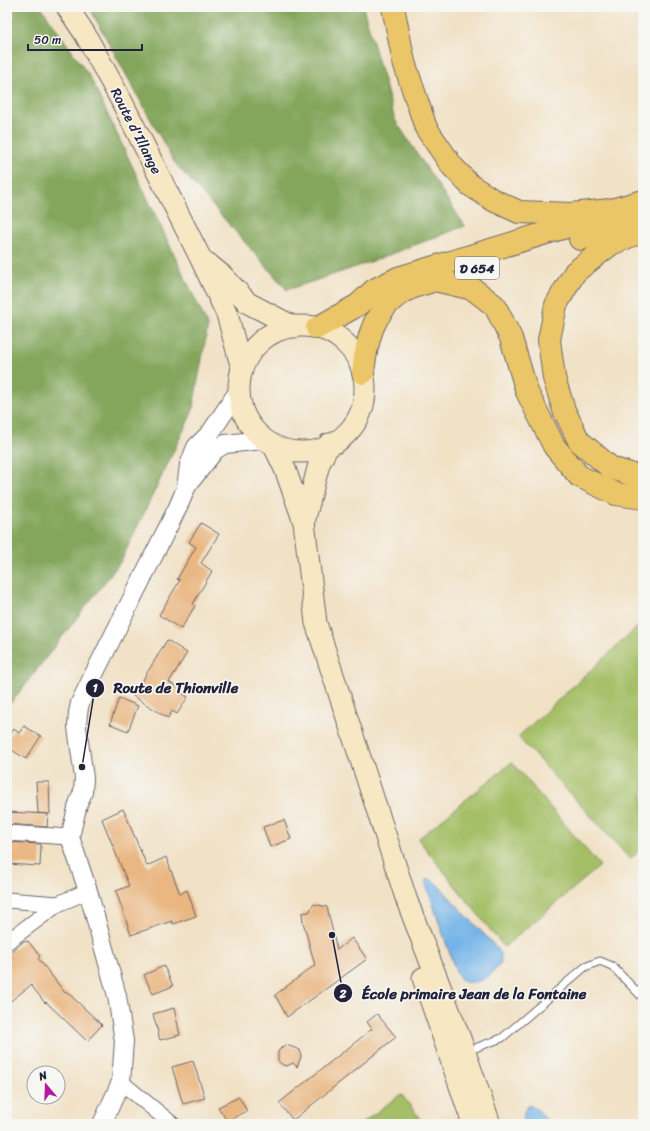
<svg xmlns="http://www.w3.org/2000/svg" width="650" height="1131" font-family="Sriracha,sans-serif">
	<style>
		.green { fill: #a4bf66; stroke: #637050 }
		.forest { fill: #83a65b; stroke: #52644b }
		.water { fill: #74b4e8; stroke: #4b6b92 }
		.building { fill: #eab783 }
		.lines { fill: none; stroke-linecap: round; stroke-linejoin: round }
		.service-casing { stroke: #6a656b; stroke-width: 9 }
		.minor-casing { stroke: #6a656b; stroke-width: 17 }
		.tertiary-casing { stroke: #6a656b; stroke-width: 20 }
		.secondary-casing { stroke: #6a656b; stroke-width: 23 }
		.trunk-casing { stroke: #6a656b; stroke-width: 24 }
		.motorway-casing { stroke: #6a656b; stroke-width: 24 }
		.service { stroke: #fff; stroke-width: 7 }
		.minor { stroke: #fff; stroke-width: 15 }
		.tertiary { stroke: #fff; stroke-width: 18 }
		.secondary { stroke: #f7e8c3; stroke-width: 21 }
		.trunk { stroke: #ebc669; stroke-width: 22 }
		.motorway { stroke: #ebc669; stroke-width: 22 }
		.labels { text-anchor: middle; dominant-baseline: central; stroke-width: 3.5; stroke-linejoin: round; paint-order: stroke }
		.shield { fill: #f6f6f2; stroke: #626272; stroke-width: 1 }
		.shield-label { font-size: 13px; font-weight: bold; fill: #22223b }
		.street-label { font-size: 14px; fill: #22223b; stroke: #f6f6f2 }
		.leader { fill: none; stroke: #22223b; stroke-width: 1.5 }
		.callout-dot { fill: #22223b; stroke: #f6f6f2; stroke-width: 1.5 }
		.mark-label { font-size: 12px; text-anchor: middle; font-weight: bold; fill: #fff }
		.callout-label { font-size: 15px; text-anchor: middle; font-weight: bold; fill: #22223b; stroke: #f6f6f2; stroke-width: 3.5; stroke-linejoin: round; paint-order: stroke }
	</style>
	<rect width="100%" height="100%" fill="#f6f6f2"/>
	<filter id="ink" filterUnits="userSpaceOnUse"><feTurbulence type="fractalNoise" baseFrequency=".025" numOctaves="2"/><feDisplacementMap in="SourceGraphic" scale="8" xChannelSelector="R" yChannelSelector="G"/><feConvolveMatrix kernelMatrix="1 2 1 2 8 2 1 2 1" color-interpolation-filters="sRGB"/></filter>
	<filter id="wash" filterUnits="userSpaceOnUse"><feTurbulence type="fractalNoise" baseFrequency=".012" numOctaves="4" result="noise"/><feDisplacementMap in="SourceGraphic" scale="16" xChannelSelector="R" yChannelSelector="G"/><feGaussianBlur stdDeviation="0.9" result="paint"/><feColorMatrix in="noise" values="0 0 0 0 0 0 0 0 0 0 0 0 0 0 0 0 0 1.4 0 .05"/><feComposite in="paint" operator="in"/></filter>
	<g filter="url(#wash)">
		<rect width="100%" height="100%" fill="#f1e1c5"/>
		<g class="green">
			<polygon points="643,622 643,848 630,859 518,737"/>
			<polygon points="512,762 600,866 504,947 418,839"/>
			<polygon points="401,1094 424,1124 361,1124"/>
		</g>
		<g class="forest">
			<polygon points="7,7 41,7 90,77 208,326 192,413 121,561 7,708"/>
			<polygon points="89,7 363,7 395,120 465,226 365,264 287,290 174,162"/>
		</g>
		<g class="water">
			<path d="M 426,879 L 430,879 L 437,884 L 496,947 L 501,956 L 501,963 C 490,977 482,984 463,982 L 456,972 L 426,884 Z"/>
			<polygon points="529,1105 538,1110 550,1124 523,1124 524,1111"/>
		</g>
		<g id="blocks">
			<g class="building">
				<polygon points="201,523 219,534 201,563 212,571 193,604 195,606 181,629 159,615 180,580 177,579 196,547 189,542"/>
				<polygon points="167,640 187,653 169,682 183,691 182,693 188,697 177,714 172,711 168,718 133,696"/>
				<polygon points="119,698 138,706 128,731 110,724"/>
				<polygon points="24,726 41,736 26,759 7,747 7,740 14,729 19,733"/>
				<polygon points="36,782 49,782 50,814 38,813"/>
				<polygon points="123,809 147,866 166,857 180,894 187,890 196,916 173,924 172,921 131,935 116,891 129,886 102,819"/>
				<polygon points="7,812 48,814 47,827 7,824"/>
				<polygon points="284,820 291,839 270,847 263,827"/>
				<polygon points="7,842 41,844 40,866 7,864"/>
				<polygon points="314,904 327,907 337,950 352,938 367,959 287,1017 275,995 315,965 303,922 302,913 309,912"/>
				<polygon points="24,941 26,942 28,941 35,950 40,956 38,958 65,993 67,992 102,1025 87,1041 46,1002 45,1003 31,985 7,1004 7,955"/>
				<polygon points="164,966 173,986 153,994 144,975"/>
				<polygon points="174,1008 180,1035 160,1040 153,1014"/>
				<polygon points="377,1014 396,1037 293,1120 279,1103 372,1029 367,1022"/>
				<polygon points="286,1045 300,1050 301,1057 297,1067 293,1063 287,1066 283,1065 278,1061 278,1052 282,1047"/>
				<polygon points="193,1061 205,1098 183,1104 172,1067"/>
				<polygon points="239,1097 247,1111 227,1121 218,1107"/>
			</g>
		</g>
	</g>
	<g filter="url(#ink)">
		<use href="#blocks" fill-opacity="0" stroke="#6a656b" stroke-width="1"/>
		<g class="lines">
			<defs>
				<polyline id="service" points="467,1051 502,1038 585,967 600,961 612,966 643,998"/>
				<g id="minor">
					<polyline points="7,833 70,837"/>
					<polyline points="7,900 58,904"/>
					<polyline points="7,942 58,904 88,891"/>
					<polyline points="121,1082 172,1124"/>
				</g>
				<g id="tertiary">
					<polyline points="186,487 215,450 225,444 263,440"/>
					<polyline points="102,1124 121,1082 124,1041 117,996 88,891 70,837 78,804 83,792 84,778 77,727 78,713 80,703 93,676 178,507 186,488 189,465 196,447 211,432 239,390"/>
				</g>
				<g id="secondary">
					<polyline points="67,7 85,34 121,100 200,257 227,314 242,369"/>
					<polyline points="207,263 224,277 248,303 294,327"/>
					<circle cx="302" cy="389" r="63"/>
					<polyline points="275,448 285,469 304,522 316,623 407,901 461,1041 490,1124"/>
					<polyline points="304,522 319,464 329,444"/>
					<polyline points="423,978 473,1124"/>
				</g>
				<g id="trunk">
					<polyline points="580,239 643,221"/>
					<polyline points="317,328 358,305 374,290 398,278 602,216 611,210 643,201"/>
					<path d="M 363,373 C 367,337 374,306 409,289 C 415,286 423,284 429,282"/>
				</g>
				<g id="motorway">
					<polyline points="393,7 404,62 426,128 452,166 470,185 493,200 519,212 571,214 611,210"/>
					<polyline points="643,231 611,244 575,272 556,305 549,340 554,378 564,410 579,441 611,468 643,478"/>
					<polyline points="435,280 473,289 495,306 511,338 527,392 554,446 579,476 616,494 643,498"/>
				</g>
			</defs>
			<use href="#service" class="service-casing"/>
			<use href="#minor" class="minor-casing"/>
			<use href="#tertiary" class="tertiary-casing"/>
			<use href="#secondary" class="secondary-casing"/>
			<use href="#trunk" class="trunk-casing"/>
			<use href="#motorway" class="motorway-casing"/>
			<use href="#service" class="service"/>
			<use href="#minor" class="minor"/>
			<use href="#tertiary" class="tertiary"/>
			<use href="#secondary" class="secondary"/>
			<use href="#trunk" class="trunk"/>
			<use href="#motorway" class="motorway"/>
		</g>
	</g>
	<g class="labels">
		<rect class="shield" x="455" y="257" width="44" height="22" rx="3"/>
		<g class="shield-label">
			<text x="477" y="268">D 654</text>
		</g>
		<g class="street-label">
			<text transform="translate(136 131) rotate(63)">Route d'Illange</text>
		</g>
	</g>
	<path class="leader" d="M82 767L95 688M332 935L343 993"/>
	<g class="callout-dot">
		<circle cx="82" cy="767" r="4"/>
		<circle cx="332" cy="935" r="4"/>
		<circle cx="95" cy="688" r="10"/>
		<circle cx="343" cy="993" r="10"/>
	</g>
	<g class="mark-label">
		<text x="95" y="692">1</text>
		<text x="343" y="998">2</text>
	</g>
	<g class="callout-label">
		<text x="176" y="693">Route de Thionville</text>
		<text x="474" y="999">École primaire Jean de la Fontaine</text>
	</g>
	<rect width="650" height="1131" fill="none" stroke="#f6f6f2" stroke-width="24"/>
	<g transform="translate(46 1085) rotate(341)"><circle r="19" fill="#f6f6f2" stroke="#a1a1a9"/>
	<path d="M0-3L7 15L0 10L-7 15Z" fill="#b5179e"/>
	<text y="-6" font-size="11" font-weight="bold" text-anchor="middle" fill="#22223b">N</text>
	</g>
	<path d="M28 44v6h114v-6" fill="none" stroke="#22223b" stroke-width="2"/>
	<text x="34" y="44" font-size="12" fill="#22223b" stroke="#f6f6f2" stroke-width="3" paint-order="stroke">50 m</text>
</svg>
